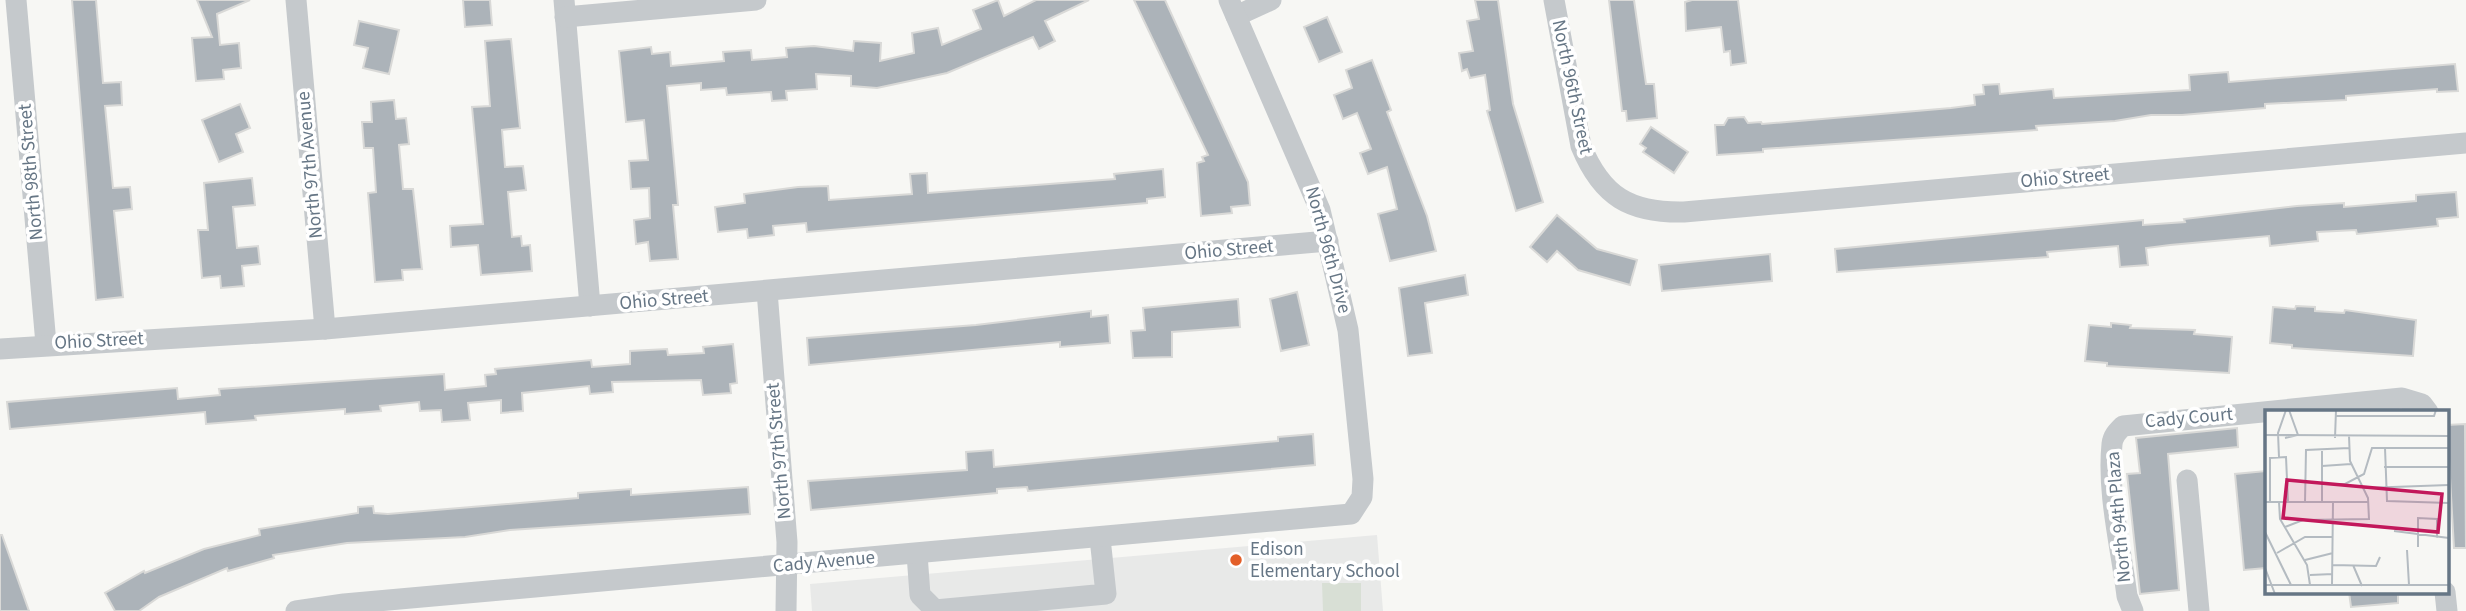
<svg xmlns="http://www.w3.org/2000/svg" width="2466" height="611" font-family="'Source Sans 3',sans-serif">
	<style>
		.built { fill: #e8e9e8 }
		.green { fill: #d8dfd5 }
		.building { fill: #acb3b9; stroke: #d9d9d7; stroke-width: 2 }
		.lines { fill: none; stroke-linecap: round; stroke-linejoin: round }
		.minor { stroke: #c5c9cc; stroke-width: 21 }
		.poi-dot { fill: #e35f29; stroke: #fff; stroke-width: 2.5 }
		.labels { text-anchor: middle; dominant-baseline: central; stroke-width: 7; stroke-linejoin: round; paint-order: stroke }
		.street-label { font-size: 19px; fill: #667685; stroke: #fff }
		.poi-label { font-size: 19px; fill: #667685; stroke: #fff; text-anchor: start }
		.inset-road { fill: none; stroke: #b4bbc1; stroke-width: 2 }
		.view { fill: #c2185b; fill-opacity: 0.15; stroke: #c2185b; stroke-width: 3.5 }
		.inset-edge { fill: none; stroke: #667685; stroke-width: 3.5 }
	</style>
	<rect width="100%" height="100%" fill="#f7f7f4"/>
	<polygon class="built" points="1377,535 1383,611 812,611 810,584"/>
	<polygon class="green" points="1322,583 1361,583 1361,611 1323,611"/>
	<g class="building">
		<polygon points="72,0 96,0 103,83 121,82 122,105 105,106 113,188 130,187 132,209 114,211 123,297 96,300"/>
		<polygon points="197,0 250,0 217,14 220,45 239,43 241,68 223,70 224,79 196,81 192,38 212,37"/>
		<polygon points="463,0 490,0 492,25 465,27"/>
		<polygon points="998,0 1004,16 1036,0 1089,0 1045,21 1055,41 1039,49 1033,37 947,73 877,88 851,86 851,76 816,74 817,89 786,91 787,100 772,101 771,92 727,95 726,88 701,90 701,83 667,86 678,205 673,205 678,259 650,261 648,242 636,244 634,220 650,218 649,188 631,189 629,161 648,160 644,120 626,122 619,51 651,47 652,54 670,52 671,66 724,61 723,52 751,50 752,60 787,57 786,48 814,46 853,51 854,41 881,43 880,61 914,53 912,33 938,28 942,45 981,29 973,10"/>
		<polygon points="1134,0 1165,0 1248,182 1250,205 1231,207 1232,213 1201,216 1197,163 1204,161 1202,157 1208,155"/>
		<polygon points="1475,0 1498,0 1513,104 1543,202 1516,211 1487,111 1490,110 1485,75 1470,78 1467,69 1462,71 1459,53 1473,51 1467,21 1479,19"/>
		<polygon points="1609,0 1634,0 1646,84 1654,84 1657,118 1627,121 1626,111 1622,111"/>
		<polygon points="1692,0 1738,0 1746,63 1731,65 1730,51 1724,52 1721,27 1686,31 1685,2"/>
		<polygon points="1327,17 1342,52 1319,62 1304,27"/>
		<polygon points="359,21 399,30 389,74 363,68 368,48 354,45"/>
		<polygon points="511,39 520,128 502,130 505,167 523,166 526,190 508,192 512,237 521,236 522,246 530,245 532,271 481,275 478,245 451,247 450,226 483,224 472,107 490,106 485,41"/>
		<polygon points="1372,60 1391,110 1387,112 1427,216 1436,251 1390,261 1378,214 1397,209 1387,167 1368,174 1360,153 1371,149 1357,113 1343,119 1334,95 1352,88 1346,70"/>
		<polygon points="2455,64 2458,91 2437,92 2437,89 2346,96 2346,100 2265,104 2265,108 2182,115 2151,115 2115,121 2036,126 2037,130 1763,149 1763,152 1717,155 1715,125 1724,125 1728,118 1744,117 1748,123 1761,122 1762,124 1951,108 1975,105 1974,95 1984,94 1983,85 1999,84 2000,94 2053,89 2054,98 2190,90 2189,75 2228,72 2229,82"/>
		<polygon points="394,100 396,119 406,118 409,144 399,145 403,189 413,189 422,269 402,270 403,280 375,282 368,193 376,192 373,148 364,148 362,122 372,122 371,102"/>
		<polygon points="240,104 250,128 236,134 243,152 219,162 202,120"/>
		<polygon points="1651,127 1688,152 1674,173 1643,152 1646,148 1640,144"/>
		<polygon points="1163,169 1165,197 1147,199 1147,203 807,232 806,223 773,226 774,235 748,238 747,229 718,232 715,207 745,203 744,194 798,187 828,186 829,200 912,194 910,174 927,173 928,193 1115,179 1114,174"/>
		<polygon points="252,178 255,205 233,207 237,248 258,246 260,264 242,266 244,286 221,288 220,276 202,278 198,230 208,230 204,183"/>
		<polygon points="2456,192 2458,217 2437,219 2438,226 2357,234 2356,230 2317,232 2318,241 2270,246 2269,236 2170,245 2146,248 2148,265 2120,267 2118,246 2047,252 2048,257 1837,272 1835,249 2143,220 2143,225 2185,222 2184,219 2297,206 2344,203 2344,207 2416,201 2416,195"/>
		<polygon points="1557,215 1597,249 1637,260 1630,285 1578,270 1557,251 1547,262 1530,247"/>
		<polygon points="1770,254 1772,281 1662,291 1659,265"/>
		<polygon points="1465,275 1468,295 1425,303 1432,353 1408,356 1399,288"/>
		<polygon points="1297,292 1309,345 1281,351 1270,299"/>
		<polygon points="1238,299 1240,327 1172,332 1172,357 1133,358 1131,331 1145,330 1143,308"/>
		<polygon points="2296,306 2315,307 2315,311 2344,313 2345,310 2416,320 2413,356 2292,348 2292,345 2270,343 2273,307 2295,309"/>
		<polygon points="1091,311 1091,317 1108,315 1110,343 1060,347 1060,342 809,365 807,338 976,325"/>
		<polygon points="2111,323 2131,325 2130,328 2195,330 2194,334 2232,337 2229,373 2107,366 2107,363 2085,361 2089,325 2111,327"/>
		<polygon points="733,344 737,383 730,384 731,393 703,395 701,380 612,382 613,392 590,394 589,386 522,393 523,411 501,413 501,400 468,403 470,420 442,422 441,410 420,411 419,402 380,406 381,411 345,414 345,409 255,416 256,420 206,424 205,412 10,429 7,402 177,388 178,399 220,395 219,389 444,374 445,390 486,386 485,375 496,374 495,369 591,360 592,367 630,364 630,351 667,349 668,355 704,353 703,347"/>
		<polygon points="2465,424 2466,548 2454,548 2447,425"/>
		<polygon points="2237,428 2238,447 2168,454 2179,590 2140,594 2127,474 2140,473 2136,438"/>
		<polygon points="1313,434 1315,465 1028,491 1027,487 997,489 997,493 811,510 808,481 967,470 966,452 993,450 994,467 1278,441 1278,437"/>
		<polygon points="2266,471 2266,568 2244,570 2235,474"/>
		<polygon points="748,487 750,514 510,530 465,537 347,543 273,555 274,558 228,571 227,568 159,597 139,611 115,611 105,593 144,571 145,573 204,549 260,535 259,529 358,513 358,507 373,506 374,513 388,514 578,498 578,493 631,489 631,495"/>
		<polygon points="0,535 2,535 29,611 0,611"/>
		<polygon points="2349,592 2398,592 2398,603 2351,607"/>
	</g>
	<g class="lines">
		<g class="minor">
			<polyline points="16,0 46,344"/>
			<polyline points="296,0 325,329"/>
			<polyline points="564,0 590,306"/>
			<path d="M 1554,0 L 1581,146 C 1602,197 1630,213 1684,212 L 2466,143"/>
			<polyline points="1236,16 1271,0"/>
			<polyline points="565,17 756,0"/>
			<polyline points="767,291 787,542 786,611"/>
			<polyline points="0,349 325,329 1328,241"/>
			<polyline points="2187,480 2199,611"/>
			<polyline points="917,554 920,595 935,610 1106,594 1100,538"/>
			<polyline points="2445,592 2447,611"/>
			<polyline points="296,611 344,604 1351,514 1362,497 1363,479 1348,330 1320,210 1229,0"/>
			<path d="M 2133,611 L 2127,596 C 2121,547 2107,493 2112,444 C 2113,436 2117,432 2123,426 L 2402,398 L 2422,404 L 2428,412"/>
		</g>
	</g>
	<circle class="poi-dot" cx="1236" cy="560" r="7"/>
	<g class="labels">
		<g class="street-label">
			<text transform="translate(1572 87) rotate(78)">North 96th Street</text>
			<text transform="translate(310 165) rotate(-95)">North 97th Avenue</text>
			<text transform="translate(31 172) rotate(-95)">North 98th Street</text>
			<text transform="translate(2065 178) rotate(-5)">Ohio Street</text>
			<text transform="translate(1229 250) rotate(-5)">Ohio Street</text>
			<text transform="translate(1328 250) rotate(75)">North 96th Drive</text>
			<text transform="translate(664 300) rotate(-5)">Ohio Street</text>
			<text transform="translate(99 341) rotate(-3)">Ohio Street</text>
			<text transform="translate(2189 418) rotate(-5)">Cady Court</text>
			<text transform="translate(779 451) rotate(-95)">North 97th Street</text>
			<text transform="translate(2119 517) rotate(-95)">North 94th Plaza</text>
			<text transform="translate(824 562) rotate(-5)">Cady Avenue</text>
		</g>
		<g class="poi-label">
			<text x="1250" y="549">Edison<tspan x="1250" dy="22">Elementary School</tspan></text>
		</g>
	</g>
	<g transform="translate(2265 410)">
		<rect width="184" height="184" fill="#f7f7f4"/>
		<path class="inset-road" d="M 71,6 L 169,6 L 171,0M 0,25 L 184,26M 20,28 L 33,25 L 24,0M 70,28 L 71,0M 120,38 L 122,91 L 184,93M 57,39 L 57,92M 14,47 L 13,23 L 21,0M 57,56 L 86,54M 119,57 L 184,57M 57,74 L 80,74 L 99,64 L 107,38 L 184,38M 99,78 L 184,75M 0,92 L 104,92M 5,92 L 5,48 L 21,47 L 23,92M 14,92 L 15,109 L 42,155 L 45,175M 40,92 L 41,40 L 84,38M 20,117 L 38,110 L 104,109 L 103,88 L 85,51 L 84,26M 129,121 L 184,128M 0,122 L 26,175M 153,137 L 153,108 L 172,109 L 172,128M 142,140 L 144,175M 12,143 L 40,127 L 68,127M 40,150 L 68,143M 68,155 L 111,156 L 115,147M 88,155 L 97,176M 0,158 L 10,184M 45,165 L 68,164M 0,175 L 184,175M 67,175 L 68,93"/>
		<path class="view" d="M 22,70 L 177,84 L 173,122 L 18,108 Z"/>
		<rect width="184" height="184" class="inset-edge"/>
	</g>
</svg>
